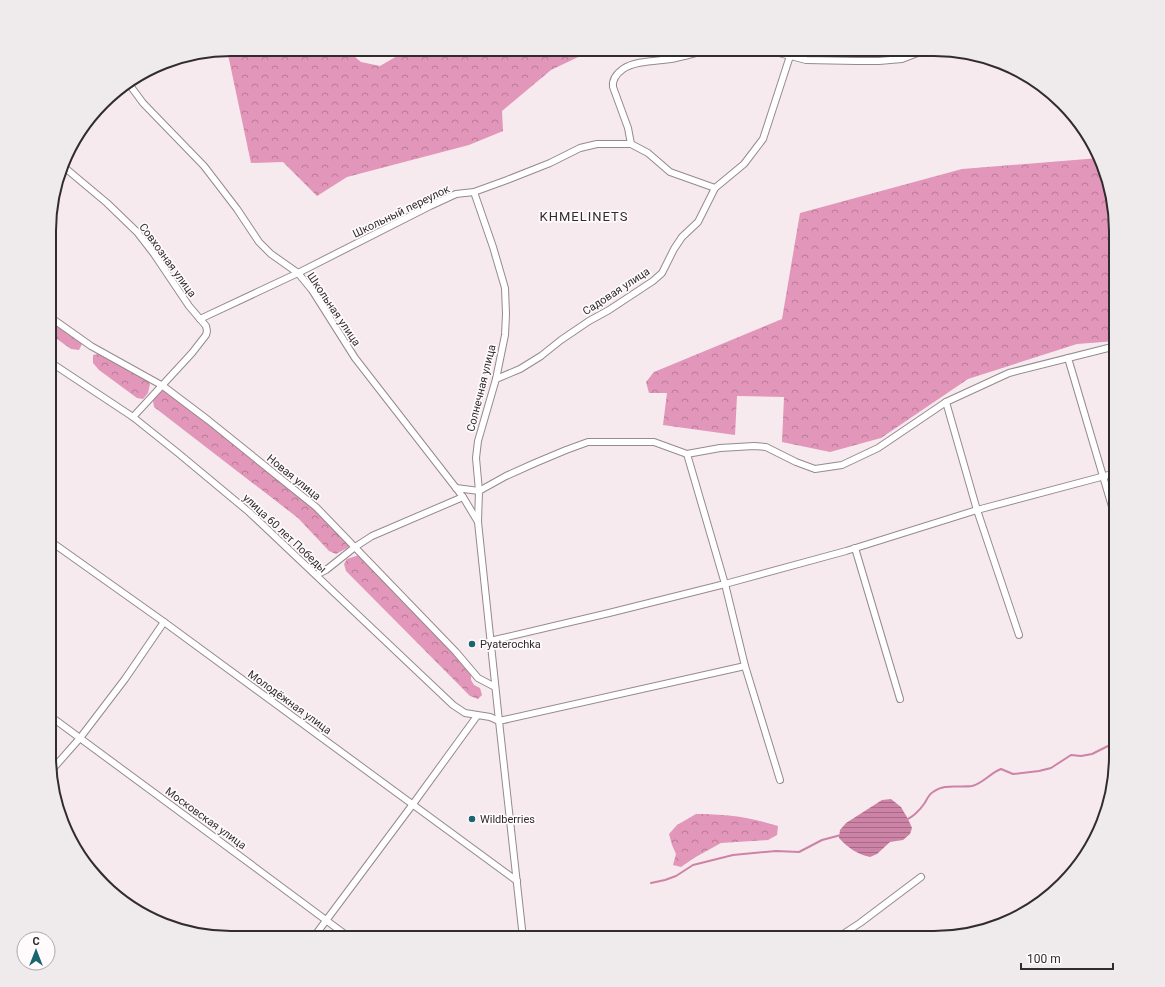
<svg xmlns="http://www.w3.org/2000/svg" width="1165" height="987" viewBox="0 0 1165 987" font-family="Roboto,sans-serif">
  <defs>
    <pattern id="forest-crowns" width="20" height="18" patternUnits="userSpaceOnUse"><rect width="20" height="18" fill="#e296b9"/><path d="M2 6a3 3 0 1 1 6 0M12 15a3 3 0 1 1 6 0" fill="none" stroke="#b87b97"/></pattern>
    <pattern id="water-rules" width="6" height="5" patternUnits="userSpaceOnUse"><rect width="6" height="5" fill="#cd83a5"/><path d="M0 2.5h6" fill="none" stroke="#a76b87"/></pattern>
  </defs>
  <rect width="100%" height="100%" fill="#f7eaef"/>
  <!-- forest -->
  <g fill="url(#forest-crowns)">
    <polygon points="231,49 347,49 347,50 361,62 380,66 397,56 400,49 595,49 551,70 502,111 503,131 469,145 347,177 317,196 283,162 251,163 227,50"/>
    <polygon points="1099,158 1116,219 1116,341 1077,344 968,379 881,438 830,452 782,442 784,397 737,396 735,435 663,425 667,393 649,393 646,382 654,372 782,319 800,213 962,169"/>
    <polygon points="50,320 83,342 79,350 71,349 50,334"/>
    <polygon points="99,354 146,379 150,384 148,393 143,399 137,398 99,370 93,363 93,355"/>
    <polygon points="165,390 205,419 313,507 350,545 347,548 336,554 329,551 298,518 154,407 153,401 160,392"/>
    <polygon points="359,555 471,671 471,680 474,685 480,688 482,695 478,699 470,696 346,571 344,564 347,559"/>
    <path d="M696,814c30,0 54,3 82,12l-1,9 -9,5 -47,3 -27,15 -13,9 -8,-2 3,-11 -4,-9 -3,-11 8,-9z"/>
  </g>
  <!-- water -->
  <path fill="url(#water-rules)" d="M891,799l10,8 7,12 4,9 -2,6 -7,6 -13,2 -13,12 -7,3c-13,-3 -22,-9 -31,-19l1,-8 6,-7 36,-23z"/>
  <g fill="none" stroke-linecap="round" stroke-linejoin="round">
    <!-- stream -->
    <g stroke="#cd83a5" stroke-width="2">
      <path d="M905,820c7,-2 15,-10 19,-16 3,-4 4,-9 9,-12 11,-9 26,-4 39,-6 12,-3 18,-13 29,-17l12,5 26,-3 12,-3 20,-13 10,1 11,-2 18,-9h6"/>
      <polyline points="651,883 665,880 676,876 693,865 733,855 776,851 799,852 822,840 841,835"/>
    </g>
    <defs>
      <g id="minor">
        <polyline points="744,49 775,52 806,60 856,61 879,61 902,59 928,49"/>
        <polyline points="129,84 143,103 204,166 237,209 259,242 271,254 298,273 312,290 355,358 463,497 478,522"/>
        <path d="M631,144l-3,-16 -15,-41c-1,-8 3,-13 10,-18 11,-8 34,-8 48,-10 14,-3 28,-7 42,-10"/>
        <polyline points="64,167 107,203 137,232 154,254 189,306 200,319"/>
        <polyline points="474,192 493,247 505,288 506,314 505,335 496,379 478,441 476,458 479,491 478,522 499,721"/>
        <polyline points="50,317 91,346 163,386 208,420 316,507 456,652 478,678 495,687"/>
        <polyline points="1068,358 1116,520"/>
        <polyline points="50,362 133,417 178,453 249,512 453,705 465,713 490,717 499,721"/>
        <polyline points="496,379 520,369 541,356 561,340 589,321 609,310 653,281 662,273 674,249 682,237 698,222 715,188 744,164 763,139 790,56"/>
        <polyline points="946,402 977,510 1019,635"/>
        <polyline points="133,417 192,353 206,335 207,331 206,326 200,319 298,273 430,206 456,194 474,192 507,180 550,163 580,148 597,144 631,144 648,153 670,172 715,188"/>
        <polyline points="687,454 720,448 754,446 766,447 796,462 815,469 842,465 878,448 946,402 1009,373 1116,346"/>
        <polyline points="456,488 479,491 506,476 535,463 566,450 588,442 654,442 687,454 725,584 609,613 490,641"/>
        <polyline points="50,541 164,622 517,881"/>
        <polyline points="855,548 900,699"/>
        <polyline points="316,575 326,570 355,547 372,536 463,497"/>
        <polyline points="745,666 780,780"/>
        <polyline points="50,716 233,851 350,938"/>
        <polyline points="50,772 80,738 125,679 164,622"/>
        <polyline points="84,858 114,892"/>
        <polyline points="313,938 413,804 477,716"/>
        <polyline points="523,938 499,721 745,666 725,584 846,551 977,510 1116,473"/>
        <polyline points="837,938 860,923 921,877"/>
      </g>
    </defs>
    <!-- minor casing -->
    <use href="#minor" stroke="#958a8e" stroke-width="8"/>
    <!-- minor -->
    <use href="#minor" stroke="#fff" stroke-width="6"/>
  </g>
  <!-- markers -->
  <g fill="#1b6571" stroke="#fffafc" stroke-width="1.5">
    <circle cx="472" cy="644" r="4"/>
    <circle cx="472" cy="819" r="4"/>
  </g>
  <g text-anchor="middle" stroke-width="3.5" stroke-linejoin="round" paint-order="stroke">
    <!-- street labels -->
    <g font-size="11" fill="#312c2e" stroke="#fffafc">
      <text transform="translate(401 211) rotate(-26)" y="4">Школьный переулок</text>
      <text transform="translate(168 260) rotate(54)" y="4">Совхозная улица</text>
      <text transform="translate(616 291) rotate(-33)" y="4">Садовая улица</text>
      <text transform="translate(334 309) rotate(56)" y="4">Школьная улица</text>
      <text transform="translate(481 388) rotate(-76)" y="4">Солнечная улица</text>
      <text transform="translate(294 477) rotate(39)" y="4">Новая улица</text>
      <text transform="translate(285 533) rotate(43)" y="4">улица 60 лет Победы</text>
      <text transform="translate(290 702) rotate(36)" y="4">Молодёжная улица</text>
      <text transform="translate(206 818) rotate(36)" y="4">Московская улица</text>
    </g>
    <!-- poi labels -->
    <g font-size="11" fill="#312c2e" stroke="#fffafc" text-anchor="start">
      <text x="480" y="648">Pyaterochka</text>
      <text x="480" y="823">Wildberries</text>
    </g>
    <!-- quarter labels -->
    <g font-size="13" letter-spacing="1" fill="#312c2e" stroke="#fffafc">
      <text x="584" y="221">KHMELINETS</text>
    </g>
  </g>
  <!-- crop -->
  <path d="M0 0H1165V987H0ZM231 56H934A175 175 0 0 1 1109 231V756A175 175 0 0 1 934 931H231A175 175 0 0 1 56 756V231A175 175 0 0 1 231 56Z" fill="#efeaec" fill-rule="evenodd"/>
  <path fill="none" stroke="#312c2e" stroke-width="2" d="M231 56H934A175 175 0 0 1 1109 231V756A175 175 0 0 1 934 931H231A175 175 0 0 1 56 756V231A175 175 0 0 1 231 56Z"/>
  <!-- north arrow -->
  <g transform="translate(36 951)"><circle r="19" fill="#fffafc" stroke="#ada8aa"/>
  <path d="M0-3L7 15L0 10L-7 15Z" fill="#1b6571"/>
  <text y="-6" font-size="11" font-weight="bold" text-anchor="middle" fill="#312c2e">С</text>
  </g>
  <!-- scale -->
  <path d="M1021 963v6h92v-6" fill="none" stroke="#312c2e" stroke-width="2"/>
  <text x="1027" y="963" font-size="12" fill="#312c2e" stroke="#fffafc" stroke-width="3" paint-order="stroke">100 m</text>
</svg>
